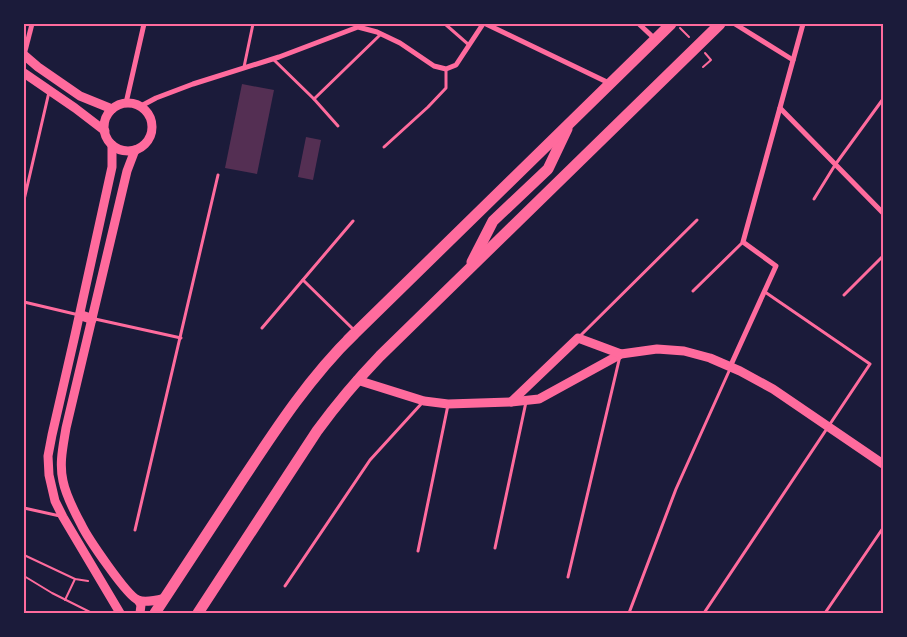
<svg xmlns="http://www.w3.org/2000/svg" width="907" height="637" viewBox="0 0 907 637" font-family="'Fira Sans Condensed',sans-serif">
  <rect width="100%" height="100%" fill="#1b1b3a"/>
  <!-- building -->
  <g fill="#542f53">
    <polygon points="242,84 274,90 257,174 225,168"/>
    <polygon points="306,137 321,140 313,180 298,177"/>
  </g>
  <g fill="none" stroke-linecap="round" stroke-linejoin="round">
    <!-- path -->
    <g stroke="#ff6b9d" stroke-width="2">
      <polyline points="680,28 689,37"/>
      <polyline points="703,67 711,60 705,53"/>
      <polyline points="24,555 75,579 88,581"/>
      <polyline points="24,576 52,593 92,613"/>
      <polyline points="65,600 75,579"/>
    </g>
    <!-- service -->
    <g stroke="#ff6b9d" stroke-width="3">
      <polyline points="445,24 469,45"/>
      <polyline points="273,59 314,99 338,126"/>
      <polyline points="244,67 253,24"/>
      <polyline points="314,99 381,34"/>
      <polyline points="384,147 428,107 446,88 446,69"/>
      <polyline points="814,199 835,165 883,99"/>
      <polyline points="24,200 49,92"/>
      <polyline points="303,280 354,330"/>
      <polyline points="693,291 743,242"/>
      <polyline points="844,295 883,256"/>
      <polyline points="24,302 79,315"/>
      <polyline points="95,319 181,338"/>
      <polyline points="262,328 353,221"/>
      <polyline points="578,338 697,220"/>
      <polyline points="24,508 60,516"/>
      <polyline points="135,530 218,175"/>
      <polyline points="495,548 526,402"/>
      <polyline points="418,551 448,405"/>
      <polyline points="568,577 620,356"/>
      <polyline points="285,586 370,460 422,403"/>
      <polyline points="629,613 676,489 730,369"/>
      <polyline points="704,613 870,364 765,292"/>
      <polyline points="825,613 883,528"/>
    </g>
    <!-- minor -->
    <g stroke="#ff6b9d" stroke-width="5">
      <polyline points="486,24 609,83"/>
      <polyline points="639,24 655,39"/>
      <polyline points="735,24 793,60"/>
      <polyline points="24,55 32,24"/>
      <polyline points="126,103 144,24"/>
      <polyline points="141,106 156,98 193,84 279,57 358,27 377,32 400,43 434,66 446,69 456,65 483,24"/>
      <polyline points="780,108 883,213"/>
      <polyline points="730,367 776,266 743,242 803,24"/>
    </g>
    <!-- tertiary -->
    <g stroke="#ff6b9d" stroke-width="9">
      <polyline points="24,55 38,67 80,96 112,109"/>
      <polyline points="24,73 75,108 105,131"/>
      <circle cx="128" cy="127" r="24"/>
      <polyline points="112,145 112,167 75,335 52,435 48,456 49,475 55,501 63,517 120,613"/>
      <path d="M135,150l-8,21 -61,257c-3,19 -7,35 -3,53 3,15 11,30 18,43 6,13 46,72 57,76 8,3 19,0 27,-2"/>
      <polyline points="357,380 424,401 448,404 511,402 539,399 621,354 657,349 684,351 710,358 740,371 773,389 883,464"/>
      <polyline points="511,402 578,338 621,354"/>
      <polyline points="138,600 141,605 140,613"/>
    </g>
    <!-- secondary -->
    <polyline stroke="#ff6b9d" stroke-width="10" points="80,315 92,319"/>
    <!-- trunk -->
    <g stroke="#ff6b9d" stroke-width="11">
      <polyline points="472,262 493,221 548,169 567,129"/>
      <polyline points="348,340 671,24"/>
      <path d="M155,613c28,-42 56,-85 84,-128 35,-53 69,-106 115,-151"/>
      <path d="M198,613l119,-182c19,-26 40,-51 63,-75l340,-332"/>
    </g>
  </g>
  <!-- border -->
  <rect width="907" height="637" fill="none" stroke="#1b1b3a" stroke-width="50"/>
  <rect x="25" y="25" width="857" height="587" fill="none" stroke="#ff6b9d" stroke-width="2"/>
</svg>
